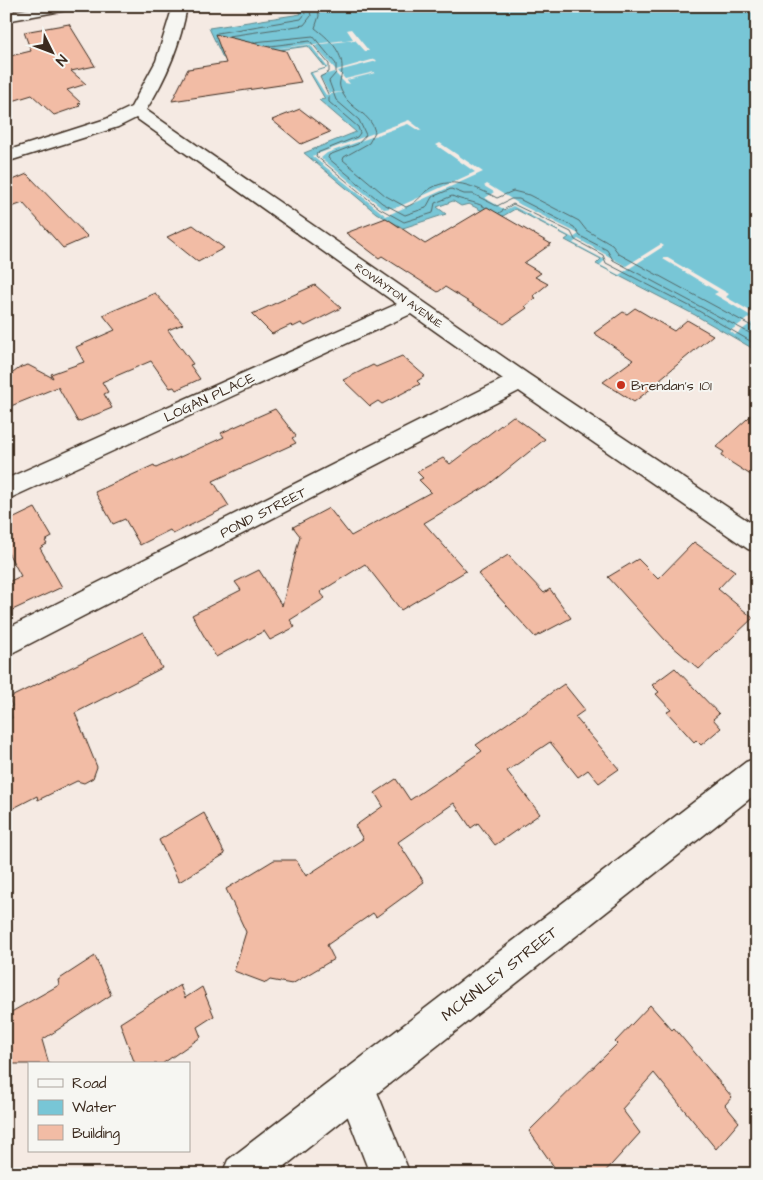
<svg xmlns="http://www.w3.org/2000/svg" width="763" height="1180" viewBox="0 0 763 1180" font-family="'Architects Daughter',sans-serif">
  <rect width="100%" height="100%" fill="#f5eae3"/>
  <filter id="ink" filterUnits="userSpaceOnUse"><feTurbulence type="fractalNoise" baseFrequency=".02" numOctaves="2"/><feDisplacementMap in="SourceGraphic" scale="10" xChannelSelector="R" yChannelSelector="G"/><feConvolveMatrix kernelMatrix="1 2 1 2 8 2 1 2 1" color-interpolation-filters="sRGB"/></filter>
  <g filter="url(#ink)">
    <!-- water -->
    <polygon fill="#78c6d6" stroke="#60888c" points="296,6 757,6 757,351 695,315 596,264 601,259 565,240 569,237 515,209 498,219 469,204 461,206 453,201 437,207 446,214 403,228 376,213 304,153 356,132 319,100 325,99 310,73 326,68 308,46 223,58 209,28 301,14"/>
    <!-- pier -->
    <g fill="#f5eae3">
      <polygon points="351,29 369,51 365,51 355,40 314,45 336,70 375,59 377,61 338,71 345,79 374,72 375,73 347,80 350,84 345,83 334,72 320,76 329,93 344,92 326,95 312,73 328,68 310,44 223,56 353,39 347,30"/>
      <polygon points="409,120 422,130 419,131 408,124 327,153 321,158 384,209 398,207 475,172 436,145 440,143 483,172 386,216 312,156"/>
      <polygon points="487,184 521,205 579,234 573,238 513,206 505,210 485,198 494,192 484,186"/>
      <polygon points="578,239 626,266 661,244 664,246 619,275 600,265 605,260 573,243"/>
      <polygon points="666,257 729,294 726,297 757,315 757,319 735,335 730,331 751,316 714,294 718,292 663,259"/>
    </g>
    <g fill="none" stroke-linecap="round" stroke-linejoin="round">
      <!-- shore -->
      <g stroke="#536868" stroke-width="1">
        <path d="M318,6l1,10 -4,12c13,10 28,23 27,41 0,12 -6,13 1,25 8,16 28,19 32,38l-6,11 -25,14 -1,3 43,36 20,11c11,-4 13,-10 21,-16 22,-17 49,-4 70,7l16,-7 16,4 50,26 7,9 26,15 7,9 138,75"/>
        <polyline points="217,33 301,19 305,14 302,6"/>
        <polyline points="229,36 304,25 311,16 309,6"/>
        <polyline points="254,42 313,36 336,64 336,73 329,81 336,100 359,120 366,135 358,144 329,155 328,158 382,203 405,215 426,208 432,197 451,189 464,194 473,194 497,206 511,199 519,199 574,227 580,236 607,250 613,260 757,337"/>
        <path d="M270,46l40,-5 19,23v8l-9,5 9,19v6l29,25 2,6 -3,4 -40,16 -1,3 63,52 25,14 29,-9 2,-10 17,-7c11,5 21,5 33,11"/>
        <polyline points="499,213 513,204 571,232 575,240 603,255 606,263 697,310 757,345"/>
      </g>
    </g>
    <!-- building -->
    <g fill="#f2bca5" stroke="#3b2a1e">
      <polygon points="69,24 95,66 71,71 86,84 67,90 81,103 78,104 80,106 54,115 32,95 6,103 6,57 31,51 24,32"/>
      <polygon points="215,34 286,51 301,82 172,101 188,69 226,63"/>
      <polygon points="300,109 330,132 301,144 272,120"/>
      <polygon points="27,174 28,175 88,237 63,248 23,203 6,209 6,183"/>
      <polygon points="487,207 551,244 524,263 541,273 535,277 548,284 533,296 536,298 525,306 527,308 504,324 445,287 438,292 382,256 379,258 346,233 386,218 425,244"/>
      <polygon points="193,225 224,248 198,262 167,237"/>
      <polygon points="315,285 341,308 305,326 301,323 293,327 291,325 272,334 252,314"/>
      <polygon points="155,293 183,324 168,330 193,364 190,365 200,379 176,390 174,387 170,388 151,361 102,382 108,392 104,394 112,408 78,422 58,387 6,408 6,378 21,367 28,365 53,378 51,374 84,362 76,347 115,330 103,315"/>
      <polygon points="635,308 674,331 687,320 713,335 660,379 662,380 634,402 603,382 633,360 594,333 623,312 627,314"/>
      <polygon points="402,356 425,376 417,381 420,384 382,404 378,401 370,406 343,380 373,365 376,367"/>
      <polygon points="275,409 296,436 292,438 296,443 213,481 229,506 173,534 170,530 140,545 125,519 113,524 95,492 154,465 156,468 224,437 221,433"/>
      <polygon points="757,410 757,479 721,456 724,452 716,447"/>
      <polygon points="513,416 545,439 487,486 424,523 466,571 401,610 365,564 320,592 325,598 290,620 295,627 270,640 264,631 216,657 192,615 241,590 235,582 259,570 282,606 300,536 293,527 329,508 351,536 431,492 419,480 423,478 417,472 443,458 450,464"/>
      <polygon points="35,508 52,537 45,541 47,544 40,548 62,587 6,613 6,583 21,576 6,549 6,522"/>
      <polygon points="694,542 735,571 718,589 753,618 699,669 665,640 608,577 638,559 658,579"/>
      <polygon points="508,555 544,593 550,589 571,618 535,637 478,574"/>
      <polygon points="143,632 162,668 75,713 97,767 93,778 84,783 77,781 38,800 37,796 6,812 6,721 12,718 9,708 12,706 9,698"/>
      <polygon points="675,668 719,714 713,719 721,728 701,745 696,740 694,742 667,712 671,710 656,694 659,692 652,685"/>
      <polygon points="564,684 585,710 575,717 619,769 599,783 588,770 578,777 550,742 507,771 540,814 495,845 478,823 471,828 454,803 398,842 424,882 376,917 373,913 327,945 334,959 292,984 270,980 266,983 234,971 246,932 226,889 274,860 296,860 306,876 363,839 355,826 383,806 375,793 396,779 410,800 482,751 476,745"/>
      <polygon points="204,813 225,854 179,882 159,840"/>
      <polygon points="95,956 111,995 42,1040 49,1064 6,1064 6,1015 59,985 58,980"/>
      <polygon points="180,985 185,998 202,987 214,1016 197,1027 201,1037 162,1064 135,1064 120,1023"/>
      <polygon points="650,1005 672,1030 674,1028 732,1097 725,1105 739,1122 716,1149 654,1073 622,1109 640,1133 603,1174 559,1174 529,1131 617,1044 615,1042"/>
    </g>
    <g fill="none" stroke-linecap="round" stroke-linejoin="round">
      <defs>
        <g id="minor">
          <polygon points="41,6 74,6 67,10 6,21 6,13"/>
          <path d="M173,6h14c-6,37 -21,73 -41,104l382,264 229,153v25l-9,-3 -229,-158 -513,265v-27l497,-250 -92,-65 -405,186v-21l391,-175 -261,-186 -18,9 -112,35v-11l100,-32 25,-12 25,-46z"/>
          <polygon points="355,1067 369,1072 410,1174 370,1174 336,1086 341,1072"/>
        </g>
        <polygon id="secondary" points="757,758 757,793 275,1174 222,1174 228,1160 746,762"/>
      </defs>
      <!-- minor casing -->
      <use href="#minor" stroke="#3b2a1e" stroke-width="3"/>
      <!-- secondary casing -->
      <use href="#secondary" stroke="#3b2a1e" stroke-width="3"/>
      <!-- minor -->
      <use href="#minor" fill="#f6f6f2" fill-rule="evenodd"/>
      <!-- secondary -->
      <use href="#secondary" fill="#f6f6f2" fill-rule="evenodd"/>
    </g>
  </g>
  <!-- markers -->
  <circle fill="#c8321e" stroke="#f6f6f2" stroke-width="2" cx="621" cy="385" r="5"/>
  <g text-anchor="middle" stroke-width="4" stroke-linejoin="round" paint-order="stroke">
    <!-- far-street labels -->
    <g font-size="11" fill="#3b2a1e" stroke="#f6f6f2">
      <text transform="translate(399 295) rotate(35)" y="4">ROWAYTON AVENUE</text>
    </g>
    <!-- poi labels -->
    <g font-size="14" fill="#3b2a1e" stroke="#f6f6f2" text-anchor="start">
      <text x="631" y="390">Brendan's 101</text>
    </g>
    <!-- street labels -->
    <g font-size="14" fill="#3b2a1e" stroke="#f6f6f2">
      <text transform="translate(209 397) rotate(-25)" y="5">LOGAN PLACE</text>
      <text transform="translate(263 512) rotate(-27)" y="5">POND STREET</text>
    </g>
    <!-- near-street labels -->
    <g font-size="16" fill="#3b2a1e" stroke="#f6f6f2">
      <text transform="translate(499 973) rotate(-38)" y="6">MCKINLEY STREET</text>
    </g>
  </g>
  <!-- margin -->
  <rect width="763" height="1180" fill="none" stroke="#f6f6f2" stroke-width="25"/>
  <rect x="12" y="12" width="738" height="1155" fill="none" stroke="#3b2a1e" stroke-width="2" filter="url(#ink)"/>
  <!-- legend -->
  <rect x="28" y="1062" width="162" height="90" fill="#f6f6f2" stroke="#aba49d"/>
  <rect x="38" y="1079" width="25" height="8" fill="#f6f6f2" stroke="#aba49d"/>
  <text x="72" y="1088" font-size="15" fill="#3b2a1e">Road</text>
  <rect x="38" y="1100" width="25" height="15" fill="#78c6d6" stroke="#aba49d"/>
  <text x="72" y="1112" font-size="15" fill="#3b2a1e">Water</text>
  <rect x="38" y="1125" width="25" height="15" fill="#f2bca5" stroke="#aba49d"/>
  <text x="72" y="1138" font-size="15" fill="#3b2a1e">Building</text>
  <!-- north arrow -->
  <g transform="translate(52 52) rotate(132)" stroke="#f6f6f2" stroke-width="4" paint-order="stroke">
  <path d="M0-4L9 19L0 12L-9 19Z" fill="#3b2a1e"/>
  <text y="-8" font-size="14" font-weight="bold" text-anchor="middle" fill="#3b2a1e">N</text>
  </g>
</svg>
